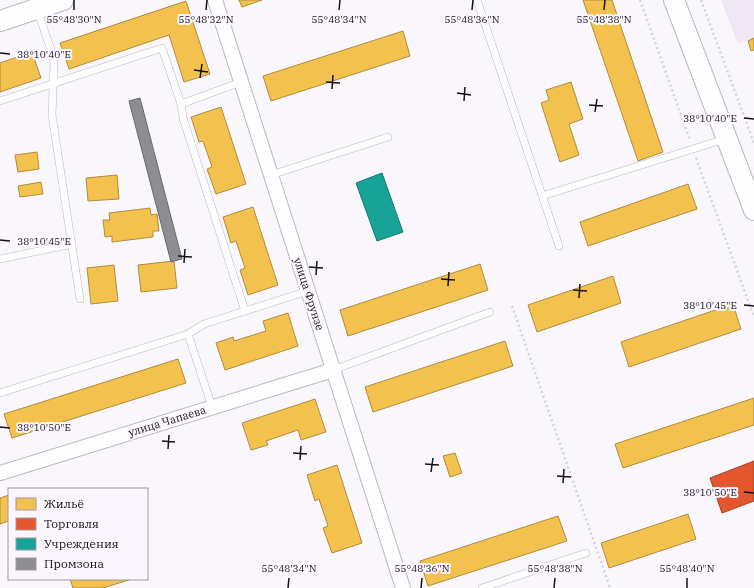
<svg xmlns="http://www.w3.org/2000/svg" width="754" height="588" viewBox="0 0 754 588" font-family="'IBM Plex Serif',serif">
  <rect width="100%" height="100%" fill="#faf7fc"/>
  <!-- built -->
  <polygon fill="#efe7f3" points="721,0 754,0 754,38 738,44"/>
  <!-- homes -->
  <g fill="#f2c14e" stroke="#b08c3e">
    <polygon points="239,0 262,0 242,7"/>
    <polygon points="583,0 612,0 663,152 638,161"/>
    <polygon points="186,1 210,74 184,82 169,35 69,69 60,43"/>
    <polygon points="403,31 410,56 271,101 263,76"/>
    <polygon points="754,38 754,50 751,51 748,41"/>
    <polygon points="32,52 41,78 0,92 0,63"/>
    <polygon points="571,82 583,119 569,124 579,155 560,162 541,103 549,100 546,90"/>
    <polygon points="221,107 246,184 216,194 207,169 212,167 203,141 199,142 191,117"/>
    <polygon points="37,152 39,169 18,172 15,155"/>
    <polygon points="117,175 119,199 88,201 86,178"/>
    <polygon points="41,182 43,194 20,197 18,186"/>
    <polygon points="688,184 697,209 588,246 580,222"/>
    <polygon points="253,207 278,285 248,295 240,270 245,268 236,241 231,243 223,217"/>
    <polygon points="150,208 151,215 157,214 159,231 153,231 153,237 112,242 112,236 105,237 103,220 110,220 109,213"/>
    <polygon points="174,261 177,288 141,292 138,265"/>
    <polygon points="480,264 488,290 348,336 340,310"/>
    <polygon points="114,265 118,301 91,304 87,268"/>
    <polygon points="613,276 621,303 537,332 528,305"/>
    <polygon points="733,304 741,329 629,367 621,342"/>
    <polygon points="288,313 298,346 225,370 216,343 233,337 234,341 266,331 263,321"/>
    <polygon points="505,341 513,366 373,412 365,387"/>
    <polygon points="178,359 186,383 12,438 4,414"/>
    <polygon points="754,398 754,425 623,468 615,444"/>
    <polygon points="315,399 326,432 301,440 298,430 266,441 268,445 251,450 242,423"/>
    <polygon points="455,453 462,473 450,477 443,456"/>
    <polygon points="337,465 362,543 332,553 323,528 328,526 319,499 315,501 307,475"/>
    <polygon points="9,495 9,521 0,524 0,498"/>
    <polygon points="688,514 696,539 609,568 601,543"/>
    <polygon points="558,516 567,541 428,586 420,561"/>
    <polygon points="70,579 132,579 103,588 73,588"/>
  </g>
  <!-- shops -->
  <polygon fill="#e4572e" stroke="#a64227" points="754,461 754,501 722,513 710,478"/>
  <!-- public -->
  <polygon fill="#17a398" stroke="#167871" points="382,173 403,232 377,241 356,183"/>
  <!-- industry -->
  <polygon fill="#8d8d92" stroke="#69686d" points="140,98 182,259 174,261 171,262 129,101"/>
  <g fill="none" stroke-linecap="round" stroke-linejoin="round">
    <defs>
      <g id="lane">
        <polyline points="477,0 559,246"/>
        <polyline points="37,9 52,53 54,63 52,115 80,299"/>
        <polyline points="0,101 162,48 181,104 183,118 245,311"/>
        <polyline points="181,104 241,82"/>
        <polyline points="271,175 388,137"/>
        <polyline points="542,196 725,139"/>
        <polyline points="0,259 72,244"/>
        <polyline points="188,334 212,407"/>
        <polyline points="333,370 490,312"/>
        <polyline points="0,393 188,334 204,324 308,291"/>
        <polyline points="482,588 586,553"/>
      </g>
      <g id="street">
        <polyline points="215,0 403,588"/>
        <polyline points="0,473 333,370"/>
      </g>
      <g id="secondary">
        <polyline points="674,0 754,210"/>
        <polyline points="0,21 63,0"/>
      </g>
    </defs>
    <!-- lane casing -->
    <use href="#lane" stroke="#bbb8bd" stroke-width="8"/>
    <!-- street casing -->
    <use href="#street" stroke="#bbb8bd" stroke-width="16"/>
    <!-- secondary casing -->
    <use href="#secondary" stroke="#bbb8bd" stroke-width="22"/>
    <!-- path -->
    <g stroke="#d6d5d7" stroke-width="2.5" stroke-dasharray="2 3" stroke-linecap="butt">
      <polyline points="640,0 690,140"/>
      <polyline points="701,0 754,143"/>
      <polyline points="696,158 754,317"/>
      <polyline points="512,306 610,588"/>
    </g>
    <!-- lane -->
    <use href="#lane" stroke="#fefeff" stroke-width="7"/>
    <!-- street -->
    <use href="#street" stroke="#fefeff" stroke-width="14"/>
    <!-- secondary -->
    <use href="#secondary" stroke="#fefeff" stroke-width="20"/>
  </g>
  <!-- ticks -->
  <path fill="none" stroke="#151217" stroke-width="1.5" d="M74,10v-10M206,10l1,-10M339,10l1,-10M472,10l1,-10M604,10l1,-10M0,53l10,1M194,70l14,2M200,78l2,-14M326,82l14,1M332,89l1,-14M457,93l14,2M464,101l1,-14M589,105l14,1M595,112l2,-13M744,118l10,1M0,240l10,1M178,256l14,1M184,263l1,-14M309,267l14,1M316,275l1,-14M441,279l14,1M448,286l1,-14M573,290l14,1M579,298l1,-14M744,305l10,1M0,427l10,1M162,441l13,1M168,449l1,-14M293,453l14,1M300,460l1,-14M425,464l14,1M431,472l2,-14M557,476l14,1M563,483l1,-14M744,492l10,1M288,588l1,-10M421,588l1,-10M554,588l1,-10M687,588v-10"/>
  <g text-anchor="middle" stroke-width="4" stroke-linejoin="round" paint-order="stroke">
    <!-- street labels -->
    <g font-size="11" fill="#151217" stroke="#fbf5fe">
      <text transform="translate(309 294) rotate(72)" y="4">улица Фрунзе</text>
      <text transform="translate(167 421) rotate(-17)" y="4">улица Чапаева</text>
    </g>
  </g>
  <g font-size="10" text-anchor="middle" fill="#151217" stroke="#fbf5fe" stroke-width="4" stroke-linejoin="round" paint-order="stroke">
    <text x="74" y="23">55°48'30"N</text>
    <text x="206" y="23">55°48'32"N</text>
    <text x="339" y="23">55°48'34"N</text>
    <text x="472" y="23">55°48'36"N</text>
    <text x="604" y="23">55°48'38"N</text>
    <text x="44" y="58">38°10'40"E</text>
    <text x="710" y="122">38°10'40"E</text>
    <text x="44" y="245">38°10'45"E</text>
    <text x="710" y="309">38°10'45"E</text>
    <text x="44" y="431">38°10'50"E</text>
    <text x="710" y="496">38°10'50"E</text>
    <text x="289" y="572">55°48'34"N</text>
    <text x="422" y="572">55°48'36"N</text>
    <text x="555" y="572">55°48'38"N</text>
    <text x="687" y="572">55°48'40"N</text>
  </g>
  <!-- legend -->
  <rect x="8" y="488" width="140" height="92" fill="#fbf5fe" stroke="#9f9aa2"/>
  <rect x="16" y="498" width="20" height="12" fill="#f2c14e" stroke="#9f9aa2"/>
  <text x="44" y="508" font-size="12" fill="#151217">Жильё</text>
  <rect x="16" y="518" width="20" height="12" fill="#e4572e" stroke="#9f9aa2"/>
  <text x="44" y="528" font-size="12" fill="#151217">Торговля</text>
  <rect x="16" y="538" width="20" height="12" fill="#17a398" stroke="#9f9aa2"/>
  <text x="44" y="548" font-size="12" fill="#151217">Учреждения</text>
  <rect x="16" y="558" width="20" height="12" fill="#8d8d92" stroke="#9f9aa2"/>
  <text x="44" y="568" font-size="12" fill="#151217">Промзона</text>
</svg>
